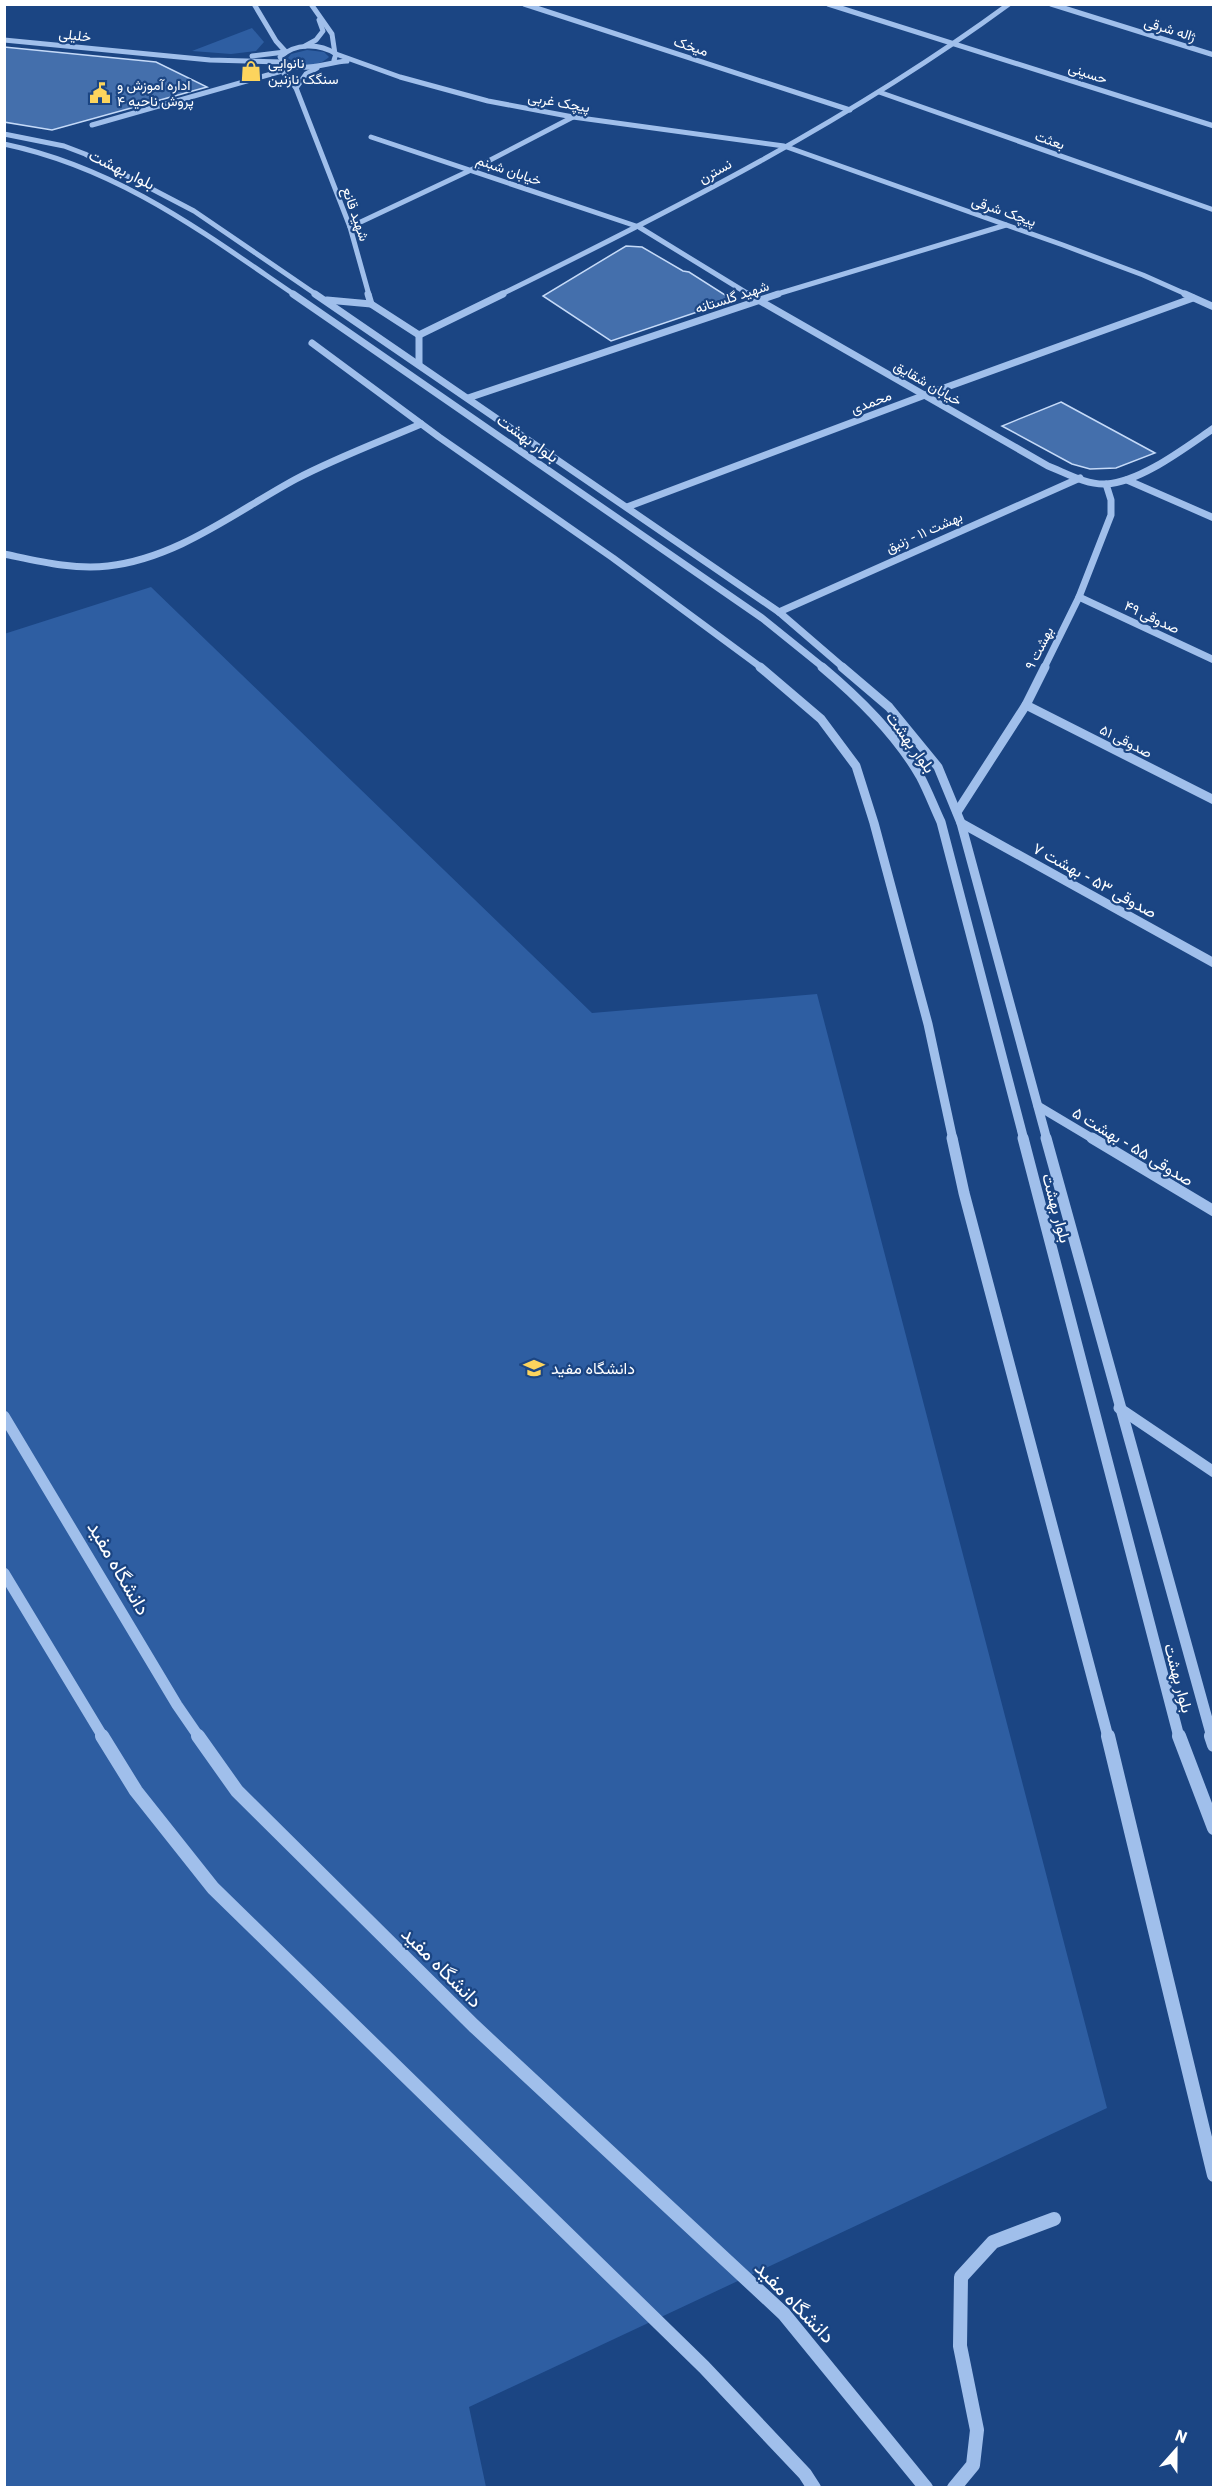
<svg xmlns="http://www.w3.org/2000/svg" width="1218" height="2492" viewBox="0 0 1218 2492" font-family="'IBM Plex Sans',Vazirmatn,sans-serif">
  <rect width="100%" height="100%" fill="#1b4583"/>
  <!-- green -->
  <g fill="#2e5ea2">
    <polygon points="252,28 264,42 256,51 231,54 192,51"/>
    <path d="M307,50l17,2 5,5c-10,10 -30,10 -41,1l3,-4z"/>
    <polygon points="151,587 592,1013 817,994 1107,2108 469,2407 486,2487 5,2487 4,634"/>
  </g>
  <!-- building -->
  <g fill="#446fac" stroke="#c5daf8" stroke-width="1.5">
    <polygon points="4,47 156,62 207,87 52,130 4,122"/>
    <polygon points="626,246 642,247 683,271 689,272 733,300 611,341 543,296"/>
    <polygon points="1061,402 1155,453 1116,468 1090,469 1072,464 1002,426"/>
  </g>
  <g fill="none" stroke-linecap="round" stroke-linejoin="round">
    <!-- minor-far4 -->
    <g stroke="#a0bfeb" stroke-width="5">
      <polyline points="254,4 276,41 286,52"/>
      <polyline points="311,4 332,34 335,54"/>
      <polyline points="524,4 850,110"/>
      <polyline points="828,4 1214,126"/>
      <polyline points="1051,4 1214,55"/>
      <polyline points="4,40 210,60 282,62"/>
      <polyline points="305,46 316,40 323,31 319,20"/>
      <polyline points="336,54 400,77 488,101 573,117 784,146 1063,245 1143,275 1188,295"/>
      <polyline points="252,56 285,52"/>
      <path d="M334,60l2,-6c-17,-11 -41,-11 -56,3 15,20 46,5 67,4"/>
      <polyline points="283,63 282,71 296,88 350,227 369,295"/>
      <polyline points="296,88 306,74 317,68"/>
      <polyline points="879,92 1214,210"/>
      <polyline points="92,125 282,71"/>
      <polyline points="4,134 64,146 85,154 194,211 317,295"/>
      <polyline points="371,137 639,227 750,295"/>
      <path d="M4,144c114,24 197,87 291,151"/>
      <polyline points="350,227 471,170 573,117"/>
      <path d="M500,295c175,-86 351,-175 509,-291"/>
      <polyline points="774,295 1006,225"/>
    </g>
    <!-- minor-far3 -->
    <g stroke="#a0bfeb" stroke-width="7">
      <polyline points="293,294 762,618 824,668"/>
      <polyline points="315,294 779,612 844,668"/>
      <polyline points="368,294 371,304"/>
      <path d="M748,294l300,172c18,7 38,19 58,18 35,-2 80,-37 108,-56"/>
      <polyline points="1185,294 1214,307"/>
      <polyline points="327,300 371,304 419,335"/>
      <polyline points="419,335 503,294"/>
      <polyline points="419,335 419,363"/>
      <polyline points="312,343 439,437 613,558 762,668"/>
      <polyline points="468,398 778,294"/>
      <polyline points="1127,480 1214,518"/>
      <polyline points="627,507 925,395 1193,298"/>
      <path d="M4,554c34,7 69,16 104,12 70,-8 127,-54 188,-87 40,-21 83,-37 125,-55"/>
      <polyline points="1079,597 1214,660"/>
      <polyline points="779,612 1080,478"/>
      <polyline points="1044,668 1079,597 1111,515 1111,500 1106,484"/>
    </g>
    <!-- minor-far2 -->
    <g stroke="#a0bfeb" stroke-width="9">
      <polyline points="760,667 821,719 856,766 874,823 928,1024 953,1140"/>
      <path d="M822,667c37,31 74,67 98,109 8,15 14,31 21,46l83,318"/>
      <polyline points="842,667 889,707 938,767 961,823 1047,1140"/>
      <polyline points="1026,705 1214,800"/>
      <polyline points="957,812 1026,705 1045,667"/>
      <polyline points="961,823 1214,963"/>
      <polyline points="1038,1106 1095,1140"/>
    </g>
    <!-- minor-far1 -->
    <g stroke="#a0bfeb" stroke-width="11">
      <polyline points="952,1138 964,1193 1108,1737"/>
      <polyline points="1023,1138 1179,1737"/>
      <polyline points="1046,1138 1212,1737"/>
      <polyline points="1092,1138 1214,1211"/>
      <polyline points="1119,1408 1214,1472"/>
      <polyline points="4,1416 177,1705 199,1737"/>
      <polyline points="4,1573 103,1737"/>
    </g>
    <!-- minor -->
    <g stroke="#a0bfeb" stroke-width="14">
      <polyline points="102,1736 136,1791 213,1888 704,2367 805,2474 814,2488"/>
      <polyline points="198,1736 237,1791 474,2026 784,2314 926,2488"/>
      <polyline points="1108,1736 1214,2175"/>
      <polyline points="1179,1736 1214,1828"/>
      <polyline points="1211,1736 1214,1745"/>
      <polyline points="954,2488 973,2465 977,2430 960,2346 961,2277 993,2242 1054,2219"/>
    </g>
  </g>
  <!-- icons -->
  <defs>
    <symbol id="shop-bare" viewBox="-9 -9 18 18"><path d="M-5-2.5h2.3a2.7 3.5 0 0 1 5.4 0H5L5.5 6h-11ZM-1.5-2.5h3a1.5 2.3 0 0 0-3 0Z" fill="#fcd45d" stroke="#1b4583" stroke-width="2.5" paint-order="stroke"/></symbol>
    <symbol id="civic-bare" viewBox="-9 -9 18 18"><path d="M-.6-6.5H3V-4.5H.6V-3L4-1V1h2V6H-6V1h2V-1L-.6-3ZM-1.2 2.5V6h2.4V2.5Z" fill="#fcd45d" stroke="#1b4583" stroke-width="2.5" paint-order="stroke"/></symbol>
    <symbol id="university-bare" viewBox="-9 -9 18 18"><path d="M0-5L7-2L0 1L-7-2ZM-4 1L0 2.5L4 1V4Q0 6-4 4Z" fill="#fcd45d" stroke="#1b4583" stroke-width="2.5" paint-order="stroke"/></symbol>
  </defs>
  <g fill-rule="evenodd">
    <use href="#shop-bare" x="236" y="56" width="30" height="30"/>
    <use href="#civic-bare" x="85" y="78" width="30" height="30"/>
    <use href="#university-bare" x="519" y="1353" width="30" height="30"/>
  </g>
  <g text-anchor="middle" stroke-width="4.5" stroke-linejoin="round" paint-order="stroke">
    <!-- far-street labels -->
    <g font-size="14" fill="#fff" stroke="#1b4583">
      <text transform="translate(1170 29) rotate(17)" y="5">ژاله شرقی</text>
      <text transform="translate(75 35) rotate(6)" y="5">خلیلی</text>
      <text transform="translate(691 46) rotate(18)" y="5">میخک</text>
      <text transform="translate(1088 73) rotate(18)" y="5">حسینی</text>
      <text transform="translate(559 102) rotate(10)" y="5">پیچک غربی</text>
      <text transform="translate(1050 140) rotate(19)" y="5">بعثت</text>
      <text transform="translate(509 170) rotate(19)" y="5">خیابان شبنم</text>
      <text transform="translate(715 171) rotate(-29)" y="5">نسترن</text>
      <text transform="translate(1004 211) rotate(19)" y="5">پیچک شرقی</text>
      <text transform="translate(356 214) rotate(71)" y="5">شهید قانع</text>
      <text transform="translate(732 297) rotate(-18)" y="5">شهید گلستانه</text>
      <text transform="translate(928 383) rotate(30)" y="5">خیابان شقایق</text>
      <text transform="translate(871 402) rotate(-21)" y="5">محمدی</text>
      <text transform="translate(924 532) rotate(-24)" y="5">بهشت ۱۱ - زنبق</text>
      <text transform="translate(1152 617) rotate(25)" y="5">صدوقی ۴۹</text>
      <text transform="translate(1039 648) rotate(-63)" y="5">بهشت ۹</text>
      <text transform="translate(1126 741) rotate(27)" y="5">صدوقی ۵۱</text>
    </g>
    <!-- far-poi labels -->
    <g font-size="14" fill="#fff" stroke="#1b4583" text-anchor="start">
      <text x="268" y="68">نانوایی<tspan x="268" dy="16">سنگک نازنین</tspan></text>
      <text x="117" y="90">اداره آموزش و<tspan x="117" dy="16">پروش ناحیه ۴</tspan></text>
    </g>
    <!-- street labels -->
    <g font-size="16" fill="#fff" stroke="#1b4583">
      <text transform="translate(122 169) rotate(26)" y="6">بلوار بهشت</text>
      <text transform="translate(528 438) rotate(35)" y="6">بلوار بهشت</text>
      <text transform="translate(911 742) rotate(54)" y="6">بلوار بهشت</text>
      <text transform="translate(1095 880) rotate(29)" y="6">صدوقی ۵۳ - بهشت ۷</text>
      <text transform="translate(1133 1146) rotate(31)" y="6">صدوقی ۵۵ - بهشت ۵</text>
      <text transform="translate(1057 1208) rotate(75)" y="6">بلوار بهشت</text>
      <text transform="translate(1179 1678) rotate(75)" y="6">بلوار بهشت</text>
    </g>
    <!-- poi labels -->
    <g font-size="16" fill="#fff" stroke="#1b4583" text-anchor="start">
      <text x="551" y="1374">دانشگاه مفید</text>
    </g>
    <!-- near-street labels -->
    <g font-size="20" fill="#fff" stroke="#1b4583">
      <text transform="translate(119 1568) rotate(60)" y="7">دانشگاه مفید</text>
      <text transform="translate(442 1967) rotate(45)" y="7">دانشگاه مفید</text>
      <text transform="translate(795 2302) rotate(46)" y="7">دانشگاه مفید</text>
    </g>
  </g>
  <!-- border -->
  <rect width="1218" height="2492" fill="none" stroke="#ffffff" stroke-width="12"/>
  <!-- north arrow -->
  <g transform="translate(1176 2450) rotate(21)" stroke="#1b4583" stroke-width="4.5" paint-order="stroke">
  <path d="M0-4.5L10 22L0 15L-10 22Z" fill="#ffffff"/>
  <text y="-9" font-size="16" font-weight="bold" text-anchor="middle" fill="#ffffff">N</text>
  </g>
</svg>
